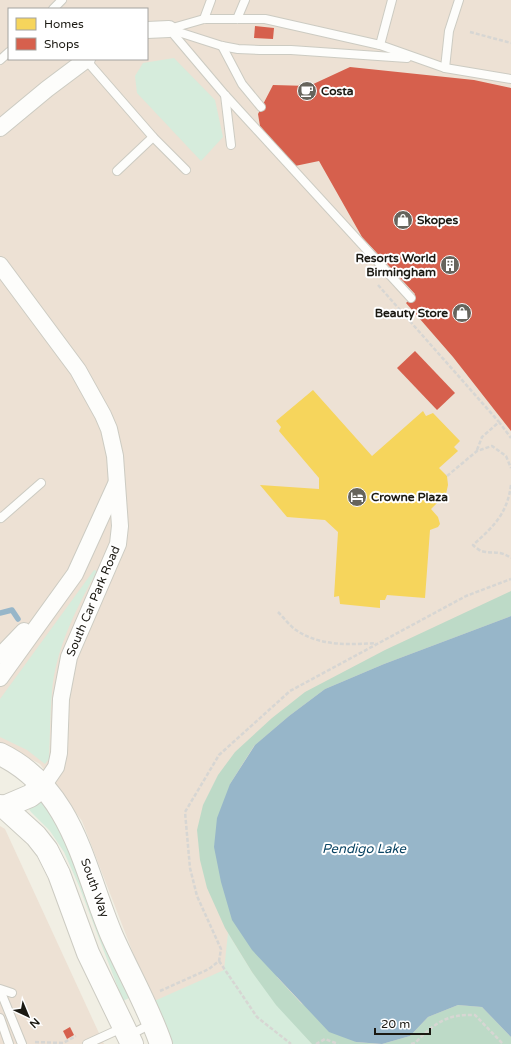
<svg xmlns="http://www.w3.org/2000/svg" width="511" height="1044" viewBox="0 0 511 1044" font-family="'Varela Round',sans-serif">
  <rect width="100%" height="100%" fill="#f1efe4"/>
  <!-- commercial -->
  <g fill="#ede1d4" fill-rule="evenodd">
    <path d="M0,0h511v1044h-339l-10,-16 -80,-207 -42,-57 -40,-21zM9,9h138v50h-138z"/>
    <polygon points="0,826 5,829 104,1044 0,1044"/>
  </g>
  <!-- green -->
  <g fill="#d6ecdc">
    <polygon points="174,58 215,100 223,137 201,161 137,93 135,76 143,63"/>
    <path d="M94,570l3,1c-21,38 -41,77 -45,120 -2,23 -2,46 -3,68l-4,5 -18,-14 -27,-13v-38z"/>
    <polygon points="45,800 54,813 131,997 123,1001 79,886 64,852 50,831 31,812 29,809"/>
    <polygon points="228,933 252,972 312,1044 172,1044 152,1002 224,970"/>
  </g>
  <!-- forest -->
  <g fill="#bddac7">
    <polygon points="511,591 511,616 384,664 325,689 289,716 254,746 230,784 277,977 301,1003 356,1042 379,1044 312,1044 276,1005 252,972 225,928 207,888 200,860 197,830 203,805 218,775 235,752 272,718 305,692 385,650"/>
    <polygon points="458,1005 482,1007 511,1037 511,1044 382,1044 410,1036 428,1017"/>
  </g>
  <!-- water -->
  <polygon fill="#97b6c9" points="511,616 511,1037 482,1007 458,1005 428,1017 410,1036 382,1044 356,1042 329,1032 252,950 232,920 221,882 214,847 217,818 230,784 255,745 289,716 325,689 384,664"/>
  <!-- homes -->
  <polygon fill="#f6d55c" points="313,390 372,456 423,411 426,416 433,413 460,441 454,447 458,451 439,468 447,476 448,485 446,494 431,509 438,517 440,524 438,527 430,530 425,598 387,595 385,600 380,600 380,608 340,604 339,596 334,597 338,532 325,520 287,517 260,485 319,489 319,478 279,431 281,427 276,421"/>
  <!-- shops -->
  <g fill="#d6604d">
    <polygon points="255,26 274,28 273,39 254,38"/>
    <polygon points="350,67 474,80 511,88 511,431 453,357 406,303 415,294 362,237 319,161 295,166 260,126 258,114 273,85 309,86"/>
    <polygon points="415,351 455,393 437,410 397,368"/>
    <polygon points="70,1027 74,1035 67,1039 63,1031"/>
  </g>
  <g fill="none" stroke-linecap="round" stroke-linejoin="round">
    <!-- stream -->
    <polyline stroke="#97b6c9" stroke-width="5.5" points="0,613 12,610 18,619"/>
    <defs>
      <g id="lane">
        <polyline points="53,9 62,0"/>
        <polyline points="204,19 211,0"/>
        <polyline points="237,19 245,0"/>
        <polyline points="169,29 204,19 265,19 380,45 445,68 511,79"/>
        <polyline points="169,29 222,46 238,49 260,50 291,50 407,58"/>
        <polyline points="170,30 225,95 231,145"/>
        <polyline points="380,45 392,0"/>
        <polyline points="222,46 242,84 261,107"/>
        <polyline points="0,60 9,52"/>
        <polyline points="86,60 153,137 186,170"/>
        <polyline points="445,68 449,31 459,0"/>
        <polyline points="225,95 411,298"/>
        <polyline points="117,171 153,137"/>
        <polyline points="0,517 1,518 41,483"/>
        <polyline points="0,989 12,993"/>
        <polyline points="0,990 22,1044"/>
        <polyline points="0,1018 9,1044"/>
        <polyline points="128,1036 151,1024"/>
        <polyline points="87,1044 122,1028"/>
      </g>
      <g id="street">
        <polyline points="147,30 169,29"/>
        <polyline points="0,128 47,89 87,59"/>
        <polyline points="0,265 78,370 103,415 109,429 115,456 120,526 118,544 69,657 61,699 59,753 56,767 43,786"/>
        <polyline points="0,656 24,631"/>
        <polyline points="0,678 75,574 116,484"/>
      </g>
      <g id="secondary">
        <path d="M0,754c74,36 83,114 112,182 16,36 36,70 49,108"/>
        <polyline points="0,806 4,807 36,836 47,850 59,874 88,953 132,1044"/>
        <polyline points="4,807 30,796 43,786"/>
      </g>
    </defs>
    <!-- lane casing -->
    <use href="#lane" stroke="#cccbc2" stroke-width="10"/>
    <!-- street casing -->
    <use href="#street" stroke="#cccbc2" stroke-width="18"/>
    <!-- secondary casing -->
    <use href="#secondary" stroke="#cccbc2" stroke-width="24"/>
    <!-- path -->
    <g stroke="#d7d6d3" stroke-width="2.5" stroke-dasharray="4 2" stroke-linecap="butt">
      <polyline points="470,32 511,43"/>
      <polyline points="378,285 499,422"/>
      <polyline points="477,450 482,437 499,422 511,438"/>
      <polyline points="447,476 477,451 492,446 506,456 511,468"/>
      <path d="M511,485c-4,29 -17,41 -38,60 2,2 6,5 8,6 12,3 19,-1 30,7"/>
      <path d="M278,612c6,6 12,14 18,18 23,16 53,15 80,13"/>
      <polyline points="219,961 257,1017 291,1044"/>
      <polyline points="160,991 209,969 219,961 221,949 197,896 190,868 185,812 219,755 290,691 466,596 511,579"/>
      <polyline points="35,1042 63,1043 76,1036"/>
      <polyline points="316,1044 325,1039 338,1044"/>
      <path d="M411,1044l4,-1c20,-20 31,-29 60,-28l28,29"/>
    </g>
    <!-- lane -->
    <use href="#lane" stroke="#fdfdfb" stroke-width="8"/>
    <!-- street -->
    <use href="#street" stroke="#fdfdfb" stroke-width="16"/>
    <!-- secondary -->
    <use href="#secondary" stroke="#fdfdfb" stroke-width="22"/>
  </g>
  <!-- icons -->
  <defs>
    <symbol id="cafe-disc" viewBox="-11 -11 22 22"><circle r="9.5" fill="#66645c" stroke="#fff"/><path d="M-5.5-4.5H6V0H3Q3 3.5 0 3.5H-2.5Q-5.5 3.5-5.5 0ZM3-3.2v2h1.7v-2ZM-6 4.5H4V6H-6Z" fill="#fff"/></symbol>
    <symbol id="shop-disc" viewBox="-11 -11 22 22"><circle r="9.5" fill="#66645c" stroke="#fff"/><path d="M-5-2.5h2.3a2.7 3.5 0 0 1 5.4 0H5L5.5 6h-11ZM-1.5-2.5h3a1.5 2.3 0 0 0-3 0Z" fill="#fff"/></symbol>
    <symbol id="building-disc" viewBox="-11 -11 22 22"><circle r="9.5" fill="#66645c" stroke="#fff"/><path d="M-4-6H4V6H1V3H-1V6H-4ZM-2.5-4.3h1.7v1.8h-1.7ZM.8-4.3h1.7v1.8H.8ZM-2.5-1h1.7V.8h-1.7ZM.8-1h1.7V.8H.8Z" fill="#fff"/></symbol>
    <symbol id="hotel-disc" viewBox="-11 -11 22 22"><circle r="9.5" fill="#66645c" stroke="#fff"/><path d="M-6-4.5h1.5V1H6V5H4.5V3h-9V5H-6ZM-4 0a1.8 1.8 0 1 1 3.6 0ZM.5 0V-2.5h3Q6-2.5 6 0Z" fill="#fff"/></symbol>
  </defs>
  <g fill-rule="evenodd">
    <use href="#cafe-disc" x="296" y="80" width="22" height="22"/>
    <use href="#shop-disc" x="392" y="209" width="22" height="22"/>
    <use href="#building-disc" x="439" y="254" width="22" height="22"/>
    <use href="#shop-disc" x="451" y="302" width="22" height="22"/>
    <use href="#hotel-disc" x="346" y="486" width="22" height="22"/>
  </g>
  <g text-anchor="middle" stroke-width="4" stroke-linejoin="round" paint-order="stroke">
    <!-- poi labels -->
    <g font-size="12" font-weight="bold" fill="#1b1912" stroke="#fff" text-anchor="start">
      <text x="321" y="95">Costa</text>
      <text x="417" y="224">Skopes</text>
      <text x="436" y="262" text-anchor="end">Resorts World<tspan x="436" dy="14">Birmingham</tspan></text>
      <text x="448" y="317" text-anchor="end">Beauty Store</text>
      <text x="371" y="501">Crowne Plaza</text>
    </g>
    <!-- street labels -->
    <g font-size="12" fill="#1b1912" stroke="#fff">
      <text transform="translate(93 601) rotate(-67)" y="4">South Car Park Road</text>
      <text transform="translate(95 888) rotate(70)" y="4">South Way</text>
    </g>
    <!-- water labels -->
    <g font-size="13" font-style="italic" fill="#0b4564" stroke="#fff">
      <text x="364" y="853">Pendigo Lake</text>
    </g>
  </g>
  <!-- legend -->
  <rect x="8" y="8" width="140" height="52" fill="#ffffff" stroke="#a4a3a0"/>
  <rect x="16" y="18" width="20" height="12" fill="#f6d55c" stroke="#a4a3a0"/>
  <text x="44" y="28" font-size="12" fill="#1b1912">Homes</text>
  <rect x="16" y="38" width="20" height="12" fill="#d6604d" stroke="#a4a3a0"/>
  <text x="44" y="48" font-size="12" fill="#1b1912">Shops</text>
  <!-- north arrow -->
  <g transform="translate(28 1016) rotate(136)" stroke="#ffffff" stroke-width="3" paint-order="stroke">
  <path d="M0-3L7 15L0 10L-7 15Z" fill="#1b1912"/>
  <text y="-6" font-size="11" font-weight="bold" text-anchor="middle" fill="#1b1912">N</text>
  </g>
  <!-- scale -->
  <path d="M375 1028v6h55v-6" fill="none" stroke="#1b1912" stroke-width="2"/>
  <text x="381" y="1028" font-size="12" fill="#1b1912" stroke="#ffffff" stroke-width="3" paint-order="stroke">20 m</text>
</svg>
